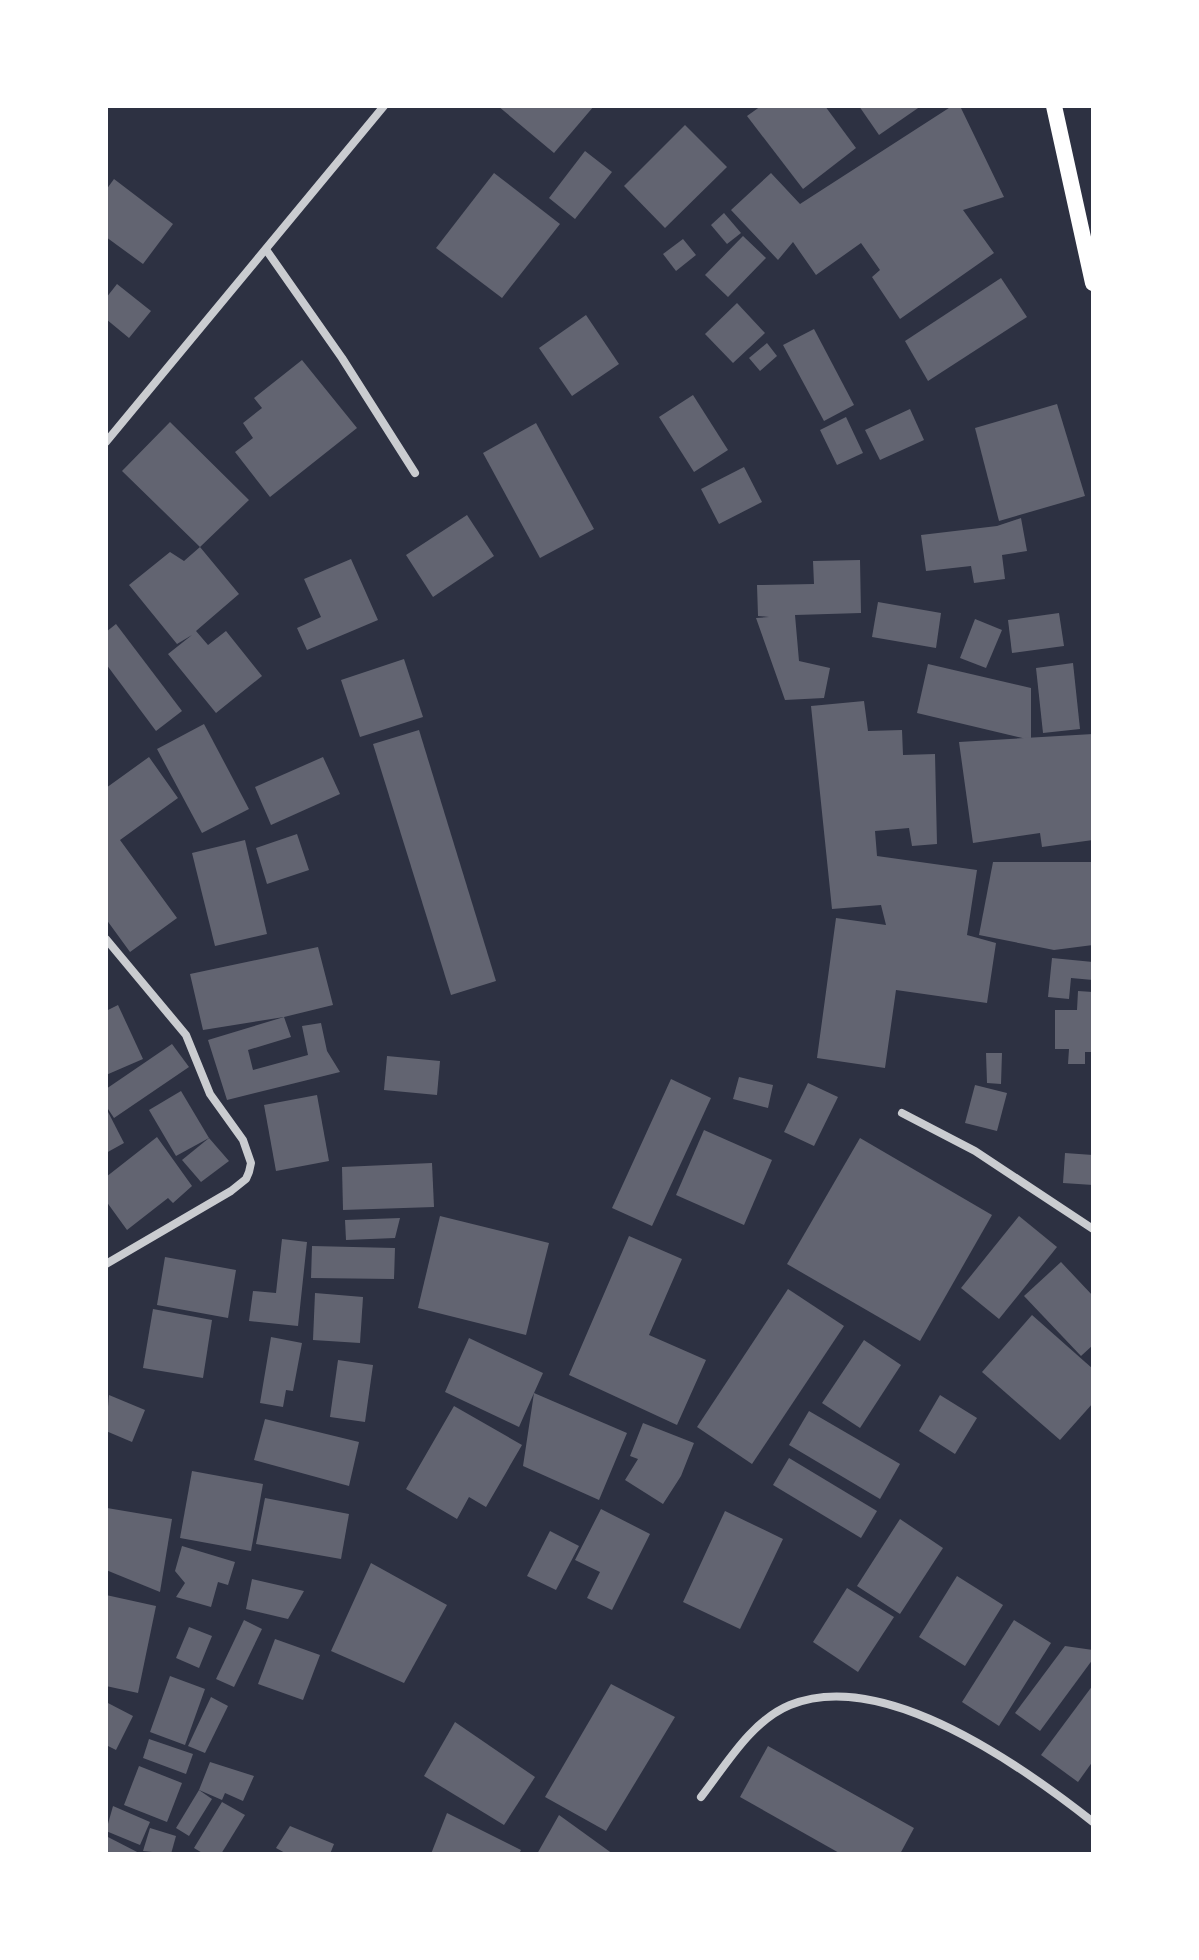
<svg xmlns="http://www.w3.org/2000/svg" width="1199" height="1960" viewBox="0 0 1199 1960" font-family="Karla,sans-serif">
  <rect width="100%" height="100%" fill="#2d3142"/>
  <!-- building -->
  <g fill="#626471">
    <polygon points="498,106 594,106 554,153"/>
    <polygon points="761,106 825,106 856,148 803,189 747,116"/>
    <polygon points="859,106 921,106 879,135"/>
    <polygon points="952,106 960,106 1004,197 963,210 994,253 900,319 872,277 880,270 861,243 816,275 793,242 778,260 731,210 771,173 800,204"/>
    <polygon points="685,125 727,167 665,228 624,186"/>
    <polygon points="585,151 612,172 575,219 549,198"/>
    <polygon points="494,173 560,224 502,298 436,248"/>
    <polygon points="114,179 173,224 143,264 106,237 106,190"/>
    <polygon points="724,213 741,233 727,244 711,225"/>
    <polygon points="743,236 766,258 728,297 705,275"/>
    <polygon points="683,239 696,255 676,271 663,254"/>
    <polygon points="1001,278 1027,317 928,381 905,341"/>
    <polygon points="117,284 151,311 129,338 106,319 106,298"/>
    <polygon points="737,303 765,333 733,363 705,334"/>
    <polygon points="586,315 619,364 572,396 539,348"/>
    <polygon points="814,329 854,405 824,421 783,345"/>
    <polygon points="767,343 777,356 760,371 749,358"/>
    <polygon points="302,360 357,428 270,497 235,452 253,438 243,423 262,408 254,398"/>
    <polygon points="693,395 728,450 694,472 659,417"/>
    <polygon points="1057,404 1085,496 999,521 975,428"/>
    <polygon points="910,409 924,440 880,460 865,430"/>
    <polygon points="846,417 863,453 837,465 820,430"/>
    <polygon points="170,422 249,500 200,547 239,594 196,631 208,645 226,631 262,676 216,713 168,654 192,635 177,644 129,585 170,552 184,561 200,547 122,471"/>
    <polygon points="536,423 594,529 540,558 483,453"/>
    <polygon points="744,467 762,502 719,524 701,489"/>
    <polygon points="467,515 494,556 433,597 406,555"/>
    <polygon points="1021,518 1027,551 1002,555 1005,579 974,583 971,566 926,571 921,535 997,526"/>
    <polygon points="351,559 378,620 307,650 297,628 321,617 304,579"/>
    <polygon points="860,560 861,613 795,615 799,661 830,668 824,698 785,700 756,618 769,617 758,616 757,585 814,584 813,561"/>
    <polygon points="878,602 941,613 936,648 872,637"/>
    <polygon points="1059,613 1064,646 1012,653 1008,620"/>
    <polygon points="975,619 1002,630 986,668 960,658"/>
    <polygon points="116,624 182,711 156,731 106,664 106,632"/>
    <polygon points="404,659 423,717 360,737 341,680"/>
    <polygon points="1073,663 1080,729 1043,733 1036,668"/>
    <polygon points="928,664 1031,688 1031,740 917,713"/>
    <polygon points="864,701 868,731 902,730 903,755 935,754 937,844 912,846 909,828 875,831 877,856 977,870 967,935 996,943 987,1003 896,990 885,1068 817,1058 836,918 886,925 881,905 832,909 811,706"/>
    <polygon points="204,724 249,809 202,833 157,749"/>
    <polygon points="419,730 496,981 451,995 373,744"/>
    <polygon points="1093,734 1093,840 1042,847 1040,833 973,843 959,742"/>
    <polygon points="149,757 178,798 120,840 177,918 130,952 106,919 106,788"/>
    <polygon points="323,757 340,794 271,825 255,787"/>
    <polygon points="297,834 309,870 267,884 256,848"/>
    <polygon points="245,840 267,934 215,946 192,853"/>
    <polygon points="993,862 1093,862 1093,945 1054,950 979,935"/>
    <polygon points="318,947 333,1005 284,1017 291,1037 248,1050 253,1070 308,1055 302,1026 321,1023 327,1051 340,1072 227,1100 208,1040 284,1017 203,1030 190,974"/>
    <polygon points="1052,958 1093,962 1093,980 1071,978 1069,999 1048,997"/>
    <polygon points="1078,991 1093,992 1092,1052 1085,1052 1085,1064 1068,1064 1069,1049 1055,1049 1055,1010 1077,1010"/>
    <polygon points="118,1005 143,1059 106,1075 106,1011"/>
    <polygon points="172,1044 189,1067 114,1118 106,1106 106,1089"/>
    <polygon points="986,1053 1002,1053 1001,1084 987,1083"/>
    <polygon points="387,1056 440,1061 437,1095 384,1090"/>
    <polygon points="739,1077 773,1085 768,1108 733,1099"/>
    <polygon points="671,1079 711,1098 652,1226 612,1208"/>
    <polygon points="808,1083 838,1097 814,1146 784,1132"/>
    <polygon points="975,1085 1007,1093 997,1131 965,1123"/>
    <polygon points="181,1091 209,1138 176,1156 149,1110"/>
    <polygon points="317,1095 329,1161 276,1171 264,1105"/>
    <polygon points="106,1108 124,1143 106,1153"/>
    <polygon points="704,1130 772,1160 744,1225 676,1195"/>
    <polygon points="157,1137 192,1186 173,1203 168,1198 127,1230 106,1201 106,1177"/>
    <polygon points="209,1138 229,1161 201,1182 182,1160"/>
    <polygon points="860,1138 992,1215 920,1341 787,1264"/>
    <polygon points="1065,1153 1093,1155 1093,1185 1063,1183"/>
    <polygon points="432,1163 434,1207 343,1210 342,1167"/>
    <polygon points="440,1216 549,1243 526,1335 418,1308"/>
    <polygon points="1019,1216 1057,1247 999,1319 961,1288"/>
    <polygon points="400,1218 395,1238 346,1240 345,1220"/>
    <polygon points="629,1236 682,1259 649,1335 706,1360 677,1425 569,1375"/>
    <polygon points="282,1239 307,1242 298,1326 249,1321 253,1291 276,1293"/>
    <polygon points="312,1246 395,1248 394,1279 311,1278"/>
    <polygon points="165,1257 236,1270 228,1318 157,1305"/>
    <polygon points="1061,1262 1093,1296 1093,1345 1081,1356 1024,1296"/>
    <polygon points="788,1289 844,1326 752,1464 697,1427"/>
    <polygon points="315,1293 363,1297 360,1343 313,1340"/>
    <polygon points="153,1309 212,1320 203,1378 143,1368"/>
    <polygon points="1032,1315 1093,1369 1093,1403 1060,1440 982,1372"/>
    <polygon points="271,1337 302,1343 293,1391 286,1390 283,1407 260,1403"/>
    <polygon points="469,1338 543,1373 534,1393 627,1433 599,1500 523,1466 534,1393 519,1427 445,1392"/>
    <polygon points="864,1340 901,1365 860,1428 822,1403"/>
    <polygon points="338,1360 373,1365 365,1422 330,1417"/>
    <polygon points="109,1395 145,1410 132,1442 106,1431"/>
    <polygon points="940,1395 977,1418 955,1454 919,1431"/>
    <polygon points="454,1406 522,1445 486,1507 469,1497 457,1519 406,1489"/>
    <polygon points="809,1411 900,1464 880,1499 789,1445"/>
    <polygon points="265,1419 359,1442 349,1486 254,1460"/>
    <polygon points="643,1423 694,1443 681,1476 663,1504 625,1480 638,1459 630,1456"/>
    <polygon points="789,1458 877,1511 861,1538 773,1485"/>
    <polygon points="192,1471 263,1484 251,1551 180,1538"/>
    <polygon points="265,1498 349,1514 341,1559 256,1544"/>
    <polygon points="107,1508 172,1519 160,1592 106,1570"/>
    <polygon points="601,1509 650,1534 612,1610 587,1598 600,1572 575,1560"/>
    <polygon points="725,1511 783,1539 740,1629 683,1602"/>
    <polygon points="900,1519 943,1548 900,1614 857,1586"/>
    <polygon points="550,1531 579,1546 556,1590 527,1576"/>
    <polygon points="182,1546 235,1562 228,1585 218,1582 211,1607 176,1597 185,1583 175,1571"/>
    <polygon points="371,1563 447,1605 404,1683 331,1651"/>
    <polygon points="957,1576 1003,1605 965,1666 919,1637"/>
    <polygon points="252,1579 304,1591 288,1619 246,1609"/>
    <polygon points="847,1588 894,1617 858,1672 813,1642"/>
    <polygon points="106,1595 156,1606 138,1693 106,1686"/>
    <polygon points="244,1620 262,1629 234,1687 216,1679"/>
    <polygon points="1014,1620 1051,1643 999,1726 962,1702"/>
    <polygon points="189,1627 212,1636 199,1668 176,1658"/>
    <polygon points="275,1639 320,1655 303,1700 258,1684"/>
    <polygon points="1065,1646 1093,1650 1093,1659 1040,1731 1015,1713"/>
    <polygon points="170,1676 205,1689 185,1745 150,1732"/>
    <polygon points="611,1684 675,1717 606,1831 545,1797"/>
    <polygon points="1093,1685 1093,1761 1078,1782 1041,1755"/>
    <polygon points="211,1697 228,1706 205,1753 188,1746"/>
    <polygon points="106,1702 133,1716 116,1750 106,1745"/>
    <polygon points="455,1722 535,1777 504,1825 424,1776"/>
    <polygon points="149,1739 193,1754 186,1774 143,1758"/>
    <polygon points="768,1746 914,1828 900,1854 841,1854 740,1797"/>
    <polygon points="210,1762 254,1776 243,1801 225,1793 222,1800 199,1790"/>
    <polygon points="139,1766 182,1783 167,1822 124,1805"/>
    <polygon points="199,1790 212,1799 189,1836 176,1828"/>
    <polygon points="222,1802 245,1815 221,1854 204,1854 194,1848"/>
    <polygon points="113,1806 150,1822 140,1845 106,1831"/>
    <polygon points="447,1813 521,1850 519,1854 431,1854"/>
    <polygon points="559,1815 613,1854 537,1854"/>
    <polygon points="290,1826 334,1844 330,1854 287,1854 276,1848"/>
    <polygon points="150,1828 176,1836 171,1854 143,1851"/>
    <polygon points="106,1836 141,1854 106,1854"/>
  </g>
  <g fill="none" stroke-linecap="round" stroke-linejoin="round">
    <!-- minor -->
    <g stroke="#caccd0" stroke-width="8">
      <polyline points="267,251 342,358 415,473"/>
      <polyline points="106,442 384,106"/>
      <polyline points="106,939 186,1035 210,1094 243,1140 251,1163 249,1172 246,1179 231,1191 106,1264"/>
      <polyline points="902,1113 975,1151 1093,1229"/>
      <path d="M701,1797c25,-32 50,-76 89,-92 93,-38 232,61 303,117"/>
    </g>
    <!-- secondary -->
    <polyline stroke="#fff" stroke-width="16" points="1054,106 1093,283"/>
  </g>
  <!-- border -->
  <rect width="1199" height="1960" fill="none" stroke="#ffffff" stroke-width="216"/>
</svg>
